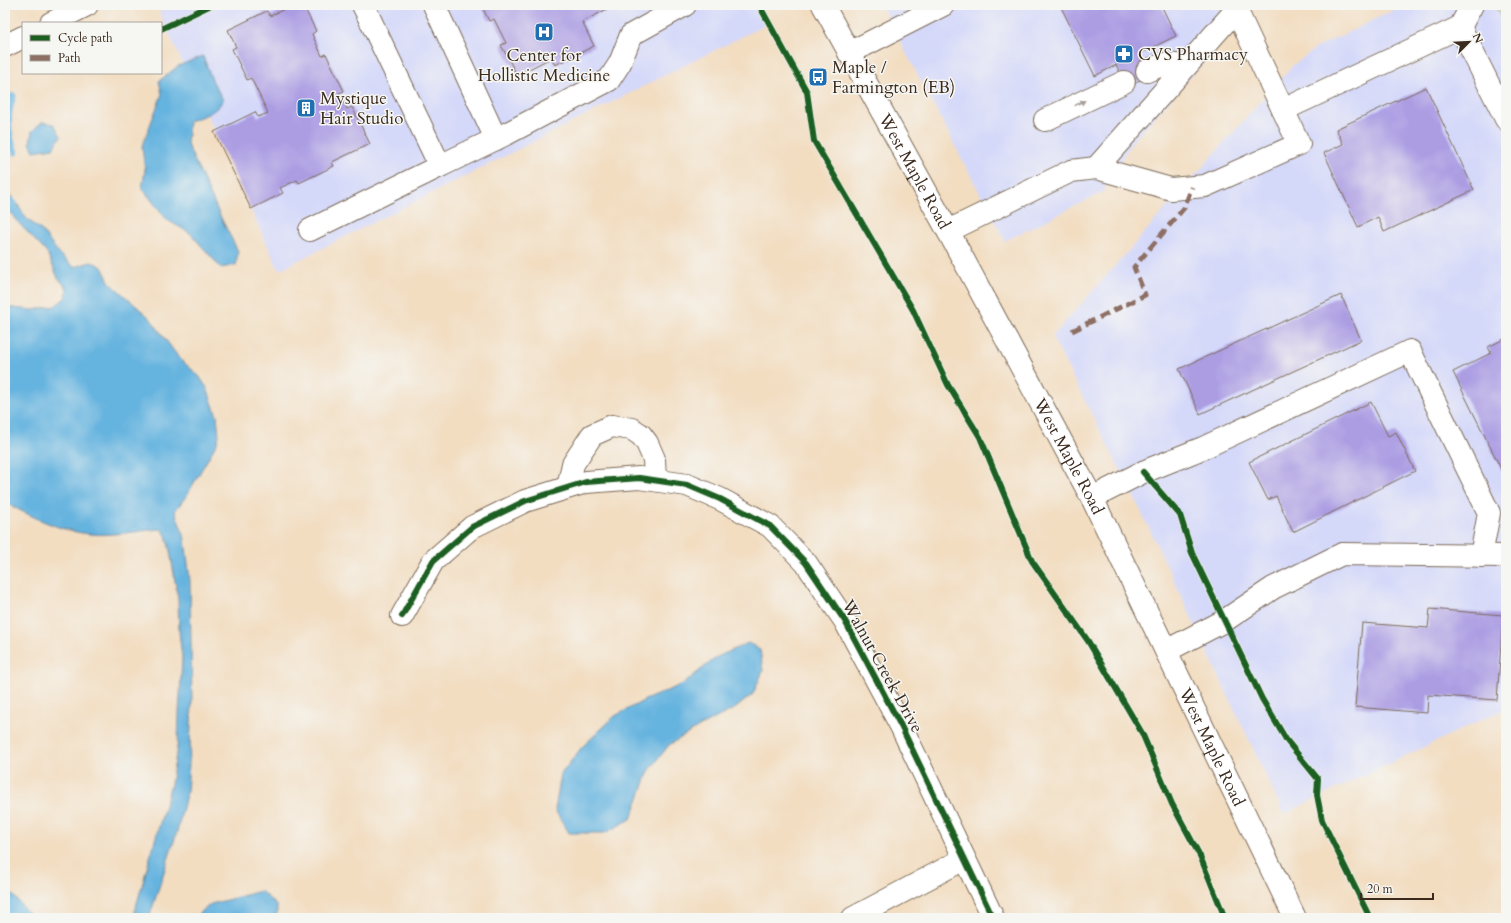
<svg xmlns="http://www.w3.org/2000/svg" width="1511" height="923" viewBox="0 0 1511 923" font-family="Cardo,serif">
  <rect width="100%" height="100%" fill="#f6f6f2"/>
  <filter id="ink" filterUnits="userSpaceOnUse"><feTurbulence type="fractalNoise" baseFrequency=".025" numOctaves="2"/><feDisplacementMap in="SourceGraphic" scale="8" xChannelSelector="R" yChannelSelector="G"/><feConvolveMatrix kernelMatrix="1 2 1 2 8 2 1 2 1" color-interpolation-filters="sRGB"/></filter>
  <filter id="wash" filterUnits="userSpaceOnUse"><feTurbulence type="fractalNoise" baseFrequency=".012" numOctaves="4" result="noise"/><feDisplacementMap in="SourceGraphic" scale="16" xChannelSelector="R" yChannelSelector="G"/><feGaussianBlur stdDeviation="0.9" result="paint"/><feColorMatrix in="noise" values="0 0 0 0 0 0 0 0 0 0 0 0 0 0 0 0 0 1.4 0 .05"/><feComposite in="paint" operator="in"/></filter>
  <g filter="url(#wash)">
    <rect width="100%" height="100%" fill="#f2ddc1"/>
    <!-- built -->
    <g fill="#d4d8f9">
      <polygon points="174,5 759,5 769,23 279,270 159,12"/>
      <polygon points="881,5 1254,5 1130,145 1103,192 1005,241"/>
      <polygon points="1404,5 1495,5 1506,27 1506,708 1284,814 1137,503 1052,337 1292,66 1318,47"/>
    </g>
    <!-- green -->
    <polygon fill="#bfcd6f" stroke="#7d7c46" points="1495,5 1506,5 1506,27"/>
    <!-- water -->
    <g fill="#65b3df" stroke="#506e7e">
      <path d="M203,56l9,24 11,20c-7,13 -20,16 -34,21l-2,23 36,78 15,29 -2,14 -15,3 -31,-35 -23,-13 -25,-32 3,-17 -3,-25 20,-52 -3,-13 19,-15z"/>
      <polygon points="42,122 54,124 61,136 53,148 34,151 30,143 32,131"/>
      <path d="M5,190l10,10 11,18 16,13 17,23 15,13 17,-5 6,2 5,3 8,16 40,35 29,40 20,18 8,12 10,28 2,19 -2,8 -30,52 -12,16 10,28 5,42 2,121 -2,47 -3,42 -10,41 -28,86h-14v-8l36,-126 7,-43 1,-28 3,-55 -3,-27 -1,-32 -8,-48 -4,-16 -5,-6c-24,2 -48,7 -72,5 -30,-3 -57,-18 -84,-31v-196l27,3 23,-4 11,-9 1,-9 -9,-10 -11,-25 -33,-35 -9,-17z"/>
      <polygon points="748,643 760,649 763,671 753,694 736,708 704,724 669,745 649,771 631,819 605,833 569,833 555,810 561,774 582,747 615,716 645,700 683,684 717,657"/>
      <polygon points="5,885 27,912 31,918 5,918"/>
      <polygon points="261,891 277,906 277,918 193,918 211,904"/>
    </g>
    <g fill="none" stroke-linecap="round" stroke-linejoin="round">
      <!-- stream -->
      <path stroke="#65b3df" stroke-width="7" d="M13,96c-7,19 -6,37 2,56"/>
    </g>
    <g id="blocks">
      <!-- building -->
      <g fill="#ac9de3">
        <polygon points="293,5 303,5 316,31 312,34 322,56 326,54 344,91 339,93 347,109 352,107 370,144 332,162 334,166 299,183 297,180 280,188 283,193 251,209 214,132 255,112 258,117 268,113 251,78 247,80 232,49 236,47 228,30 267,11 270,16"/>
        <polygon points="481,5 615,5 582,22 594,46 555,65 551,58 517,75 501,45 506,43 494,19 489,21"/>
        <polygon points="1060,5 1161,5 1176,36 1139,54 1149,75 1127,87 1116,65 1095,76"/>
        <polygon points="1426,87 1474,190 1384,232 1378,217 1358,227 1324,153 1343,144 1336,129"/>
        <polygon points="1341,295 1361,340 1200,414 1179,369"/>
        <polygon points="1506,338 1506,479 1453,372 1491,353 1488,347"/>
        <polygon points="1371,402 1388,436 1396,432 1415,471 1293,532 1276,496 1268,500 1249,462"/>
        <polygon points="1430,609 1503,615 1497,700 1428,695 1427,713 1355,707 1362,623 1428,628"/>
      </g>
    </g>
  </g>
  <g filter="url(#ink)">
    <use href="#blocks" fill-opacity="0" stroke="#7b6957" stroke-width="1"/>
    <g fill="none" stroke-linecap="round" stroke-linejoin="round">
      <defs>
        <g id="minor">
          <polyline points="434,5 496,139"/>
          <polyline points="51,23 87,5"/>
          <polyline points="1460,27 1506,119"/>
          <polyline points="5,46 23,37"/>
          <polyline points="849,53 943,5"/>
          <polyline points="1147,71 1164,64 1186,66"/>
          <polyline points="1283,110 1460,27 1472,5"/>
          <polyline points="1045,120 1124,82"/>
          <polyline points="440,166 508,133 609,80 620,63 631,35 685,5"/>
          <polyline points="1096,168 1236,10"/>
          <polyline points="310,230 440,166 363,5"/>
          <polyline points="948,231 1071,171 1096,168 1171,189 1205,186 1299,144 1234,5"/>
          <polyline points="568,487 573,464 592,435 612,426 632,429 641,435 647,443 654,459 655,480"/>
          <polyline points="1092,498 1143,472 1203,448 1410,351 1489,513 1481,556"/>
          <polyline points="402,616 433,561 472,527 525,501 586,482 639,478 687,485 720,499 770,526 806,563 845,621 901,726 993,918"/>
          <polyline points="1166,651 1224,621 1273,588 1342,554 1506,556"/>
          <polyline points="853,918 964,859"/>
        </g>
        <g id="major">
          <path id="s1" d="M823,5l125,226 144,267 203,420"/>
        </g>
      </defs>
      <!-- minor casing -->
      <use href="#minor" stroke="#7b6957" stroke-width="24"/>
      <!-- major casing -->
      <use href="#major" stroke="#7b6957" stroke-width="24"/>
      <!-- minor -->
      <use href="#minor" stroke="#fff" stroke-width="22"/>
      <!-- major -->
      <use href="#major" stroke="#fff" stroke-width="22"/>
      <!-- quiet -->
      <polyline stroke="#8d6e63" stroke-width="5" stroke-dasharray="10 5" stroke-linecap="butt" points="1072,331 1145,295 1134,267 1184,208 1192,187"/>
      <defs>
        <g id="cycleway">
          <polyline points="759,5 807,92 814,141 913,310 948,385 980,437 1032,561 1088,641 1142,733 1172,804 1200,856 1225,918"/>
          <polyline points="161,29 211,5"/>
          <polyline points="1143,472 1180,515 1192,553 1262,699 1287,741 1318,779 1317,795 1322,820 1370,918"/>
          <polyline points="402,616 433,561 472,527 525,501 586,482 639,478 687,485 720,499 770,526 806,563 845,621 901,726 993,918"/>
        </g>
      </defs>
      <!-- cycleway casing -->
      <use href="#cycleway" stroke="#f6f6f2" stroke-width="8"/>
      <!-- cycleway -->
      <use href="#cycleway" stroke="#1b5e20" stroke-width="6"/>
    </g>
    <!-- one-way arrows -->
    <defs><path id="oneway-solid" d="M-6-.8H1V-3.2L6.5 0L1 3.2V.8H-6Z"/></defs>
    <use fill="#a79f9a" href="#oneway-solid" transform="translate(1080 103) rotate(-26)"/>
  </g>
  <!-- icons -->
  <defs>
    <symbol id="hospital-square" viewBox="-11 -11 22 22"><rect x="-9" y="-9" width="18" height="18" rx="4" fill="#1f6fb2" stroke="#f6f6f2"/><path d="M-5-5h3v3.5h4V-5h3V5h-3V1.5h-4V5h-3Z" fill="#fff"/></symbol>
    <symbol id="pharmacy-square" viewBox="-11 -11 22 22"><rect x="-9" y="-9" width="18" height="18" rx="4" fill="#1f6fb2" stroke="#f6f6f2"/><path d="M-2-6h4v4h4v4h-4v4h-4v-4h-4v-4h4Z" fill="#fff"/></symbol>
    <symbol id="bus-square" viewBox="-11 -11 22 22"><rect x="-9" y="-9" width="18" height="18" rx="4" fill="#1f6fb2" stroke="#f6f6f2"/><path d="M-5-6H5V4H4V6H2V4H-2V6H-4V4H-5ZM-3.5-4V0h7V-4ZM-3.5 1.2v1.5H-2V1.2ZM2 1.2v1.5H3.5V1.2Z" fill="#fff"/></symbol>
    <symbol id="building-square" viewBox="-11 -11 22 22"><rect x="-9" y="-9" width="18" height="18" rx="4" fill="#1f6fb2" stroke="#f6f6f2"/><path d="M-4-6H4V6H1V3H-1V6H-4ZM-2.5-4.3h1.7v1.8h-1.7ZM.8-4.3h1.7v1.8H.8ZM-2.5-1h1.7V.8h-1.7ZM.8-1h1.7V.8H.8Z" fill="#fff"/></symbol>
  </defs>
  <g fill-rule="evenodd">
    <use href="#hospital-square" x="533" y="21" width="22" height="22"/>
    <use href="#pharmacy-square" x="1113" y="43" width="22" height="22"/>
    <use href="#bus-square" x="807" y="66" width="22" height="22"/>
    <use href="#building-square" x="295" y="97" width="22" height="22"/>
  </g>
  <g text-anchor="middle" stroke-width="3" stroke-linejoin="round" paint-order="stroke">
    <!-- poi labels -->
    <g font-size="17" fill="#3b2a1e" stroke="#f6f6f2" text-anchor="start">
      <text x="1138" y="60">CVS Pharmacy</text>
      <text x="544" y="61" text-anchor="middle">Center for<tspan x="544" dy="20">Hollistic Medicine</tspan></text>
      <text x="832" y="73">Maple /<tspan x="832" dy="20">Farmington (EB)</tspan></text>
      <text x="320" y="104">Mystique<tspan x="320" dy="20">Hair Studio</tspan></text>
    </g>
    <!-- street labels -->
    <g font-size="17" fill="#3b2a1e" stroke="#f6f6f2">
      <text dy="6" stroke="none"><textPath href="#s1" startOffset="190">West Maple Road</textPath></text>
      <text dy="6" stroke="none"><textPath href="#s1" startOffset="514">West Maple Road</textPath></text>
      <text transform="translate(883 666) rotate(61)" y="6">Walnut Creek Drive</text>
      <text dy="6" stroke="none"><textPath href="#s1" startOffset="838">West Maple Road</textPath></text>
    </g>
  </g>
  <!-- margin -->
  <rect width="1511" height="923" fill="none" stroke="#f6f6f2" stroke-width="20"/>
  <!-- legend -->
  <rect x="22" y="22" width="140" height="52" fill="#f6f6f2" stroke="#aba49d"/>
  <rect x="30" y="35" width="20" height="6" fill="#1b5e20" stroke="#aba49d"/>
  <text x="58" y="42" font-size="12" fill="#3b2a1e">Cycle path</text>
  <rect x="30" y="55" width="20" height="6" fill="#8d6e63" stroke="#aba49d"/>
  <text x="58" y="62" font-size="12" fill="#3b2a1e">Path</text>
  <!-- north arrow -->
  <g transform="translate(1469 42) rotate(66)" stroke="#f6f6f2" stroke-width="3" paint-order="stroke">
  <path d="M0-3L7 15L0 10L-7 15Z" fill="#3b2a1e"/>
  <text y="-6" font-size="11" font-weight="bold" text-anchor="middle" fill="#3b2a1e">N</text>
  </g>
  <!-- scale -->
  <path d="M1361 893v6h72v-6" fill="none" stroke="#3b2a1e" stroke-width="2"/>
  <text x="1367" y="893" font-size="12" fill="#3b2a1e" stroke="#f6f6f2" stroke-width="3" paint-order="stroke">20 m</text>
</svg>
